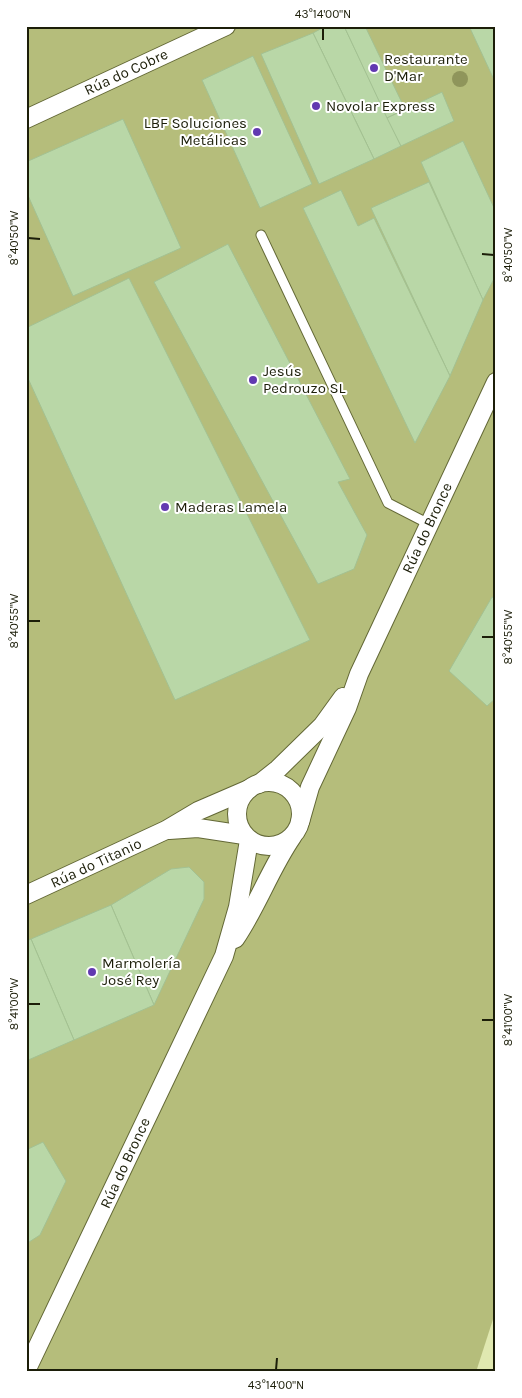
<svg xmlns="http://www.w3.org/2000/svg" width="522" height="1398" viewBox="0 0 522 1398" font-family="Karla,sans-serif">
  <rect width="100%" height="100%" fill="#e0e8b0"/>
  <!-- green -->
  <polygon fill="#b5bd7b" points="26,26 496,26 496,1310 476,1372 26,1372"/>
  <!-- building -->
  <g fill="#b9d7a7" stroke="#a3c192">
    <polygon points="326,26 344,26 401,146 374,159 313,33"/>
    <polygon points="344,26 365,26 405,109 387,118"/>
    <polygon points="469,26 493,26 496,31 496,84"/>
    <polygon points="313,33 374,159 319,184 261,54"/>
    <polygon points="253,56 312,184 260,208 202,80"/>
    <polygon points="442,92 454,121 401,146 387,118"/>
    <polygon points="123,119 181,248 73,296 26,191 26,162"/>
    <polygon points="463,141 496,212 496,275 483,300 421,162"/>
    <polygon points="429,182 483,300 450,376 371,208"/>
    <polygon points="341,190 358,226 374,218 450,376 415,443 303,208"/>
    <polygon points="228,244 350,479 338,482 367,535 354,569 318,584 154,282"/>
    <polygon points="129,278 310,640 175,700 26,374 26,328"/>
    <polygon points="492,597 496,599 496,698 487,706 449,671"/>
    <polygon points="189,867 204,882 204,899 154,1005 111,905 171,869"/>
    <polygon points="111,905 154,1005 74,1040 31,939"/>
    <polygon points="31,939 74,1040 26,1061 26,941"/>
    <polygon points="43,1142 66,1181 40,1235 26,1244 26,1150"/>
  </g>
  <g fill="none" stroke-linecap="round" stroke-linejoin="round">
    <defs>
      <polyline id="lane" points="261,235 388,503 429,524"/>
      <g id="street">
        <polyline points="26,119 226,26"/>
        <circle cx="269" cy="814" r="32"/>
        <polyline points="259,784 278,769 322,726 343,697"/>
        <polyline points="300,822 310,787 347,708 359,674 496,382"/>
        <polyline points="169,830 198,828 244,835"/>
        <polyline points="26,895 166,830 198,811 249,789"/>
        <path d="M235,939c22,-32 35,-70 57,-102"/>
        <polyline points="26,1371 224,956 238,907 249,840"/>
      </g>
    </defs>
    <!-- lane casing -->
    <use href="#lane" stroke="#636836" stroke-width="11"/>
    <!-- street casing -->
    <use href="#street" stroke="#636836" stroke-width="20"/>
    <!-- lane -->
    <use href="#lane" stroke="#fff" stroke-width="9"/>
    <!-- street -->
    <use href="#street" stroke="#fff" stroke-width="18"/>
  </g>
  <!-- trees -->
  <circle fill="#8f955b" cx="460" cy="79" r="8"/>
  <!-- ticks -->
  <path fill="none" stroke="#1c1e09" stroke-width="2" d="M323,40v-12M28,238l12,1M482,254l12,1M28,621h12M482,637h12M28,1004h12M482,1020h12M276,1370l1,-12"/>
  <!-- markers -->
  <g fill="#6239b1" stroke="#fff" stroke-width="2">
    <circle cx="374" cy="68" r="5"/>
    <circle cx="316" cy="106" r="5"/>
    <circle cx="257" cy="132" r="5"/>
    <circle cx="253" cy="380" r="5"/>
    <circle cx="165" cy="507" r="5"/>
    <circle cx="92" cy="972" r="5"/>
  </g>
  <g text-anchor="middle" stroke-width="4" stroke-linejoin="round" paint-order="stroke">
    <!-- poi labels -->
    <g font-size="15" fill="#1c1e09" stroke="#fff" text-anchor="start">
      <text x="384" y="64">Restaurante<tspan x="384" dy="17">D'Mar</tspan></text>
      <text x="326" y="111">Novolar Express</text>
      <text x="247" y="128" text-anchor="end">LBF Soluciones<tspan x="247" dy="17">Metálicas</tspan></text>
      <text x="263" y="376">Jesús<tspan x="263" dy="17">Pedrouzo SL</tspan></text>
      <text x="175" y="512">Maderas Lamela</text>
      <text x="102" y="968">Marmolería<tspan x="102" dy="17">José Rey</tspan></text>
    </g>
    <!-- street labels -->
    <g font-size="15" fill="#1c1e09" stroke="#fff">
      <text transform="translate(126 72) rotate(-25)" y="5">Rúa do Cobre</text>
      <text transform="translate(427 528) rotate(-65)" y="5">Rúa do Bronce</text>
      <text transform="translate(96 863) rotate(-25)" y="5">Rúa do Titanio</text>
      <text transform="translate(125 1163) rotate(-65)" y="5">Rúa do Bronce</text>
    </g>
  </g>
  <!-- border -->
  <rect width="522" height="1398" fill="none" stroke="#ffffff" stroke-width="55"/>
  <rect x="28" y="28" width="466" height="1342" fill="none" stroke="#1c1e09" stroke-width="2"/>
  <g font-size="12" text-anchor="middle" fill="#1c1e09">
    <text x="323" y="18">43°14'00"N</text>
    <text transform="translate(14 238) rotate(-90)" y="4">8°40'50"W</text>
    <text transform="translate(508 255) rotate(-90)" y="4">8°40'50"W</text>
    <text transform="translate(14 621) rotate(-90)" y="4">8°40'55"W</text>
    <text transform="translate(508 637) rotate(-90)" y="4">8°40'55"W</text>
    <text transform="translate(14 1004) rotate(-90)" y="4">8°41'00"W</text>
    <text transform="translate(508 1020) rotate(-90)" y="4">8°41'00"W</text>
    <text x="276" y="1389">43°14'00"N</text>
  </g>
</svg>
